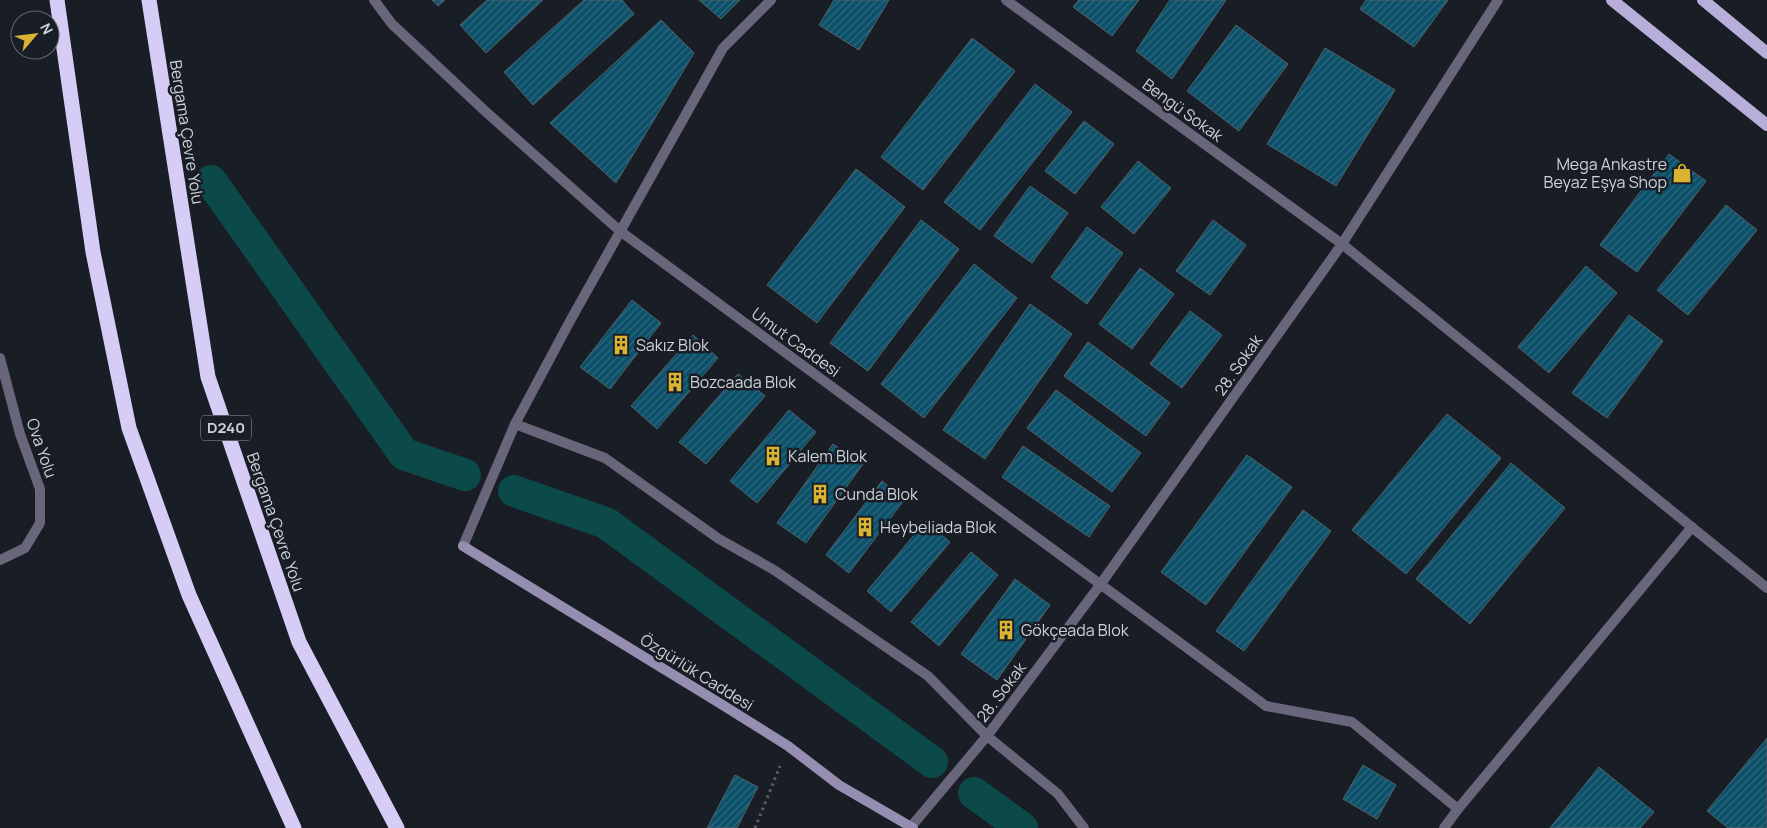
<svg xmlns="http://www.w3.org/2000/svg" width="1767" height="828" viewBox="0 0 1767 828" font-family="Manrope,sans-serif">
  <defs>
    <pattern id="building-hatch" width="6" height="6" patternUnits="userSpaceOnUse" patternTransform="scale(1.25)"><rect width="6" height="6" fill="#0c5169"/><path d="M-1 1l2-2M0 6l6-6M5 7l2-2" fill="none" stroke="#2e697e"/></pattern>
  </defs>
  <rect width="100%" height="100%" fill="#181d26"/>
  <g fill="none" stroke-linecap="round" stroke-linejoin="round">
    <!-- canal -->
    <g stroke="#0c4a49" stroke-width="32">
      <polyline points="211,181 404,454 465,475"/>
      <polyline points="514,491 606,523 932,762"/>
      <polyline points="974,793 1022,828"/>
    </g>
  </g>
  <!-- building -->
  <g fill="url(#building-hatch)" stroke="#536167">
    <polygon points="432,0 445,0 438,6"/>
    <polygon points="487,0 543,0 486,53 460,25"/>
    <polygon points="584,0 622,0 634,14 533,105 504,72"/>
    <polygon points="699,0 740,0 721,19"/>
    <polygon points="834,0 889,0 859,50 819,25"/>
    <polygon points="1079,0 1139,0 1112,36 1073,7"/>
    <polygon points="1170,0 1226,0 1172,79 1136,51"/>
    <polygon points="1366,0 1448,0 1414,47 1360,9"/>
    <polygon points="661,20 694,53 616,183 550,123"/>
    <polygon points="1236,25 1288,64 1239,131 1187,91"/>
    <polygon points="972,38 1015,71 923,190 881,157"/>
    <polygon points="1325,48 1395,90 1336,186 1267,144"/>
    <polygon points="1035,84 1072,112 980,230 944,202"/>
    <polygon points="1084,121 1114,144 1075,194 1045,171"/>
    <polygon points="1669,154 1706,181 1637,272 1600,245"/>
    <polygon points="1138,161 1171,188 1134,234 1101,207"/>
    <polygon points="856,169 905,207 817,323 767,285"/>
    <polygon points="1030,186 1068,213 1032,263 994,236"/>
    <polygon points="1726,205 1757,230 1688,315 1657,290"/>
    <polygon points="921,220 959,249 868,371 830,343"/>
    <polygon points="1213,220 1246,245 1210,295 1176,271"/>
    <polygon points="1087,227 1123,253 1087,304 1051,277"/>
    <polygon points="974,264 1017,298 924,418 881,384"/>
    <polygon points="1586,266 1617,293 1549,373 1518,347"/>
    <polygon points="1140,268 1174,294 1132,349 1099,324"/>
    <polygon points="632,300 661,323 610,389 580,367"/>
    <polygon points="1030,304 1072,334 985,459 943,430"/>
    <polygon points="1190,311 1222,335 1182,388 1150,364"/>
    <polygon points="1629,315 1663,341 1607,418 1572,393"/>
    <polygon points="693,335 718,358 657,429 631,406"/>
    <polygon points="1088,342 1170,403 1146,436 1064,376"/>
    <polygon points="738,374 765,396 706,464 679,442"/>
    <polygon points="1056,390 1141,453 1112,492 1027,428"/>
    <polygon points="789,410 816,432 757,503 730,481"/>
    <polygon points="1447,414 1501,458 1406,574 1352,530"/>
    <polygon points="833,444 863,464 806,543 777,523"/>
    <polygon points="1023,446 1110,506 1089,537 1002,477"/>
    <polygon points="1247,455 1292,487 1206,605 1161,572"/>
    <polygon points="1511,463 1565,508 1470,624 1416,579"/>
    <polygon points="882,481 905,499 849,573 826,555"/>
    <polygon points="1303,510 1331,531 1244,651 1216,631"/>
    <polygon points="926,521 950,542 891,612 867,591"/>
    <polygon points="971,552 998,575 939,646 911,622"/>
    <polygon points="1015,579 1050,605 997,680 961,654"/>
    <polygon points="1767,738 1767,828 1728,828 1707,811"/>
    <polygon points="1363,765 1396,785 1377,819 1343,799"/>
    <polygon points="1599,767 1654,812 1640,828 1550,828"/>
    <polygon points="735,775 758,787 737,828 707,828"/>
  </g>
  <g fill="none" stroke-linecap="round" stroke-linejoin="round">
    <!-- path -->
    <polyline stroke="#5b5f67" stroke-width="3" stroke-dasharray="2.5 4" stroke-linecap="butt" points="755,828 780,766"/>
    <!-- street -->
    <g stroke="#69657a" stroke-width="10">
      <polyline points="374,0 392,24 485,111 620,231 1266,706 1352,722 1458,809 1692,527"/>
      <polyline points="1006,0 1342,244 1767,588"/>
      <polyline points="0,358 20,434 40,489 40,523 25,548 0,560"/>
      <polyline points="515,424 605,458 719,539 774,570 928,676 987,736 1058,794 1084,828"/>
      <polyline points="463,546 515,424 570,321 723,48 771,0"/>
      <polyline points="910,828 987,736 1100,585 1342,244 1498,0"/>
      <polyline points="1444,828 1458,809"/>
    </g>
    <!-- secondary -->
    <polyline stroke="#958eb0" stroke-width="10" points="463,546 721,704 788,746 839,785 913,828"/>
    <!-- primary -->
    <g stroke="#b7aeda" stroke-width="12">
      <polyline points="1612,0 1767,125"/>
      <polyline points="1703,0 1767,53"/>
    </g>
    <!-- highway -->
    <g stroke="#d6cdf7" stroke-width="15">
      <polyline points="57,0 93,252 129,428 189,595 294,828"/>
      <polyline points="149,0 208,377 299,642 397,828"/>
    </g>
  </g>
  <!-- icons -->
  <defs>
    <symbol id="shop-bare" viewBox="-9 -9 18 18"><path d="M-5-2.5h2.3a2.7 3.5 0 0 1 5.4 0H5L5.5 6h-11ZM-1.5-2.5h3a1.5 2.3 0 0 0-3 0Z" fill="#dab333" stroke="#181d26" stroke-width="2.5" paint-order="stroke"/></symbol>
    <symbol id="building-bare" viewBox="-9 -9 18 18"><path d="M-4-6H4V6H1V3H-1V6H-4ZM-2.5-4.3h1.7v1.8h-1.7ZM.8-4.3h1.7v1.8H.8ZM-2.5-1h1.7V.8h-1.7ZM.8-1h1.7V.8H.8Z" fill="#dab333" stroke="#181d26" stroke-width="2.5" paint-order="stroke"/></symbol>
  </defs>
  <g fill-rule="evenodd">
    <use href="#shop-bare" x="1668" y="159" width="28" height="28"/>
    <use href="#building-bare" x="607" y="331" width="28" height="28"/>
    <use href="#building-bare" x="661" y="368" width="28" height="28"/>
    <use href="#building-bare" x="759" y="442" width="28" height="28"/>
    <use href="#building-bare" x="806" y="480" width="28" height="28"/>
    <use href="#building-bare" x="851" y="513" width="28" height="28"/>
    <use href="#building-bare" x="992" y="616" width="28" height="28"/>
  </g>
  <g text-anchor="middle" stroke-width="5" stroke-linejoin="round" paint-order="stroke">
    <!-- shield labels -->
    <rect fill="#181d26" stroke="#979ca3" stroke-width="1" x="201" y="415.5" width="50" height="25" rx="4"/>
    <g font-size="15" font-weight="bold" fill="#ced2d8">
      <text x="226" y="433">D240</text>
    </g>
    <!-- street labels -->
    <g font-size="16" fill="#ced2d8" stroke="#181d26">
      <text transform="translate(1183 110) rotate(36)" y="6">Bengü Sokak</text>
      <text transform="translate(187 132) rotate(81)" y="6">Bergama Çevre Yolu</text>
      <text transform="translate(796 342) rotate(36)" y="6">Umut Caddesi</text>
      <text transform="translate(1238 365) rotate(-55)" y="6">28. Sokak</text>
      <text transform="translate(42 448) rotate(71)" y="6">Ova Yolu</text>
      <text transform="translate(276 522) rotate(71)" y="6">Bergama Çevre Yolu</text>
      <text transform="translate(697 672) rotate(32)" y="6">Özgürlük Caddesi</text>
      <text transform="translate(1001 692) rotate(-53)" y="6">28. Sokak</text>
    </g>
    <!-- poi labels -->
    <g font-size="16" fill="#ced2d8" stroke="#181d26" text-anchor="start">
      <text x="1667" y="170" text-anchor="end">Mega Ankastre<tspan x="1667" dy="18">Beyaz Eşya Shop</tspan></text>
      <text x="636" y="351">Sakız Blok</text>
      <text x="690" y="388">Bozcaada Blok</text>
      <text x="788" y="462">Kalem Blok</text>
      <text x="835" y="500">Cunda Blok</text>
      <text x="880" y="533">Heybeliada Blok</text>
      <text x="1021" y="636">Gökçeada Blok</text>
    </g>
  </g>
  <!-- north arrow -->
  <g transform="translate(35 35) rotate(62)"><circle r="24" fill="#181d26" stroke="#61656d"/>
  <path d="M0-4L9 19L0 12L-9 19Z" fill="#dab333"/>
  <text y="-8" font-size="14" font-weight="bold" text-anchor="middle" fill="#ced2d8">N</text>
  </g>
</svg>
